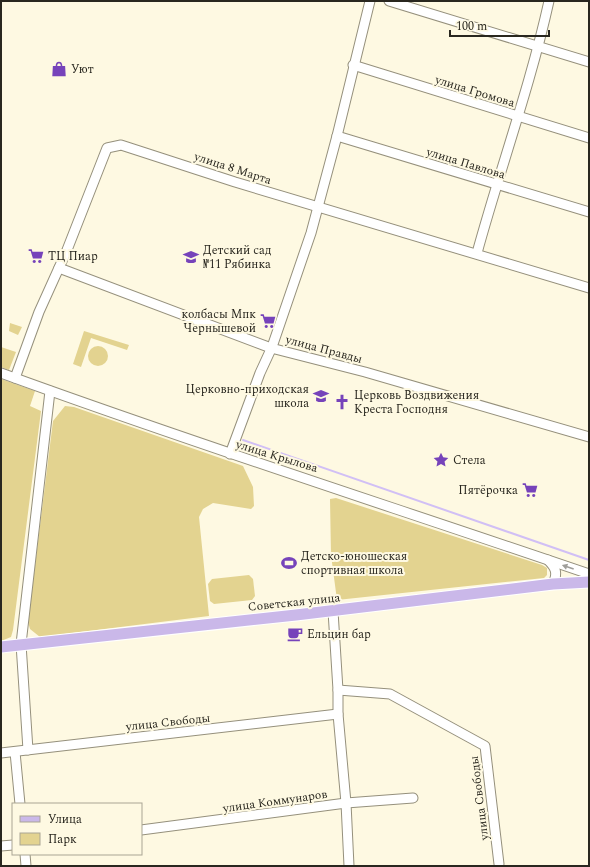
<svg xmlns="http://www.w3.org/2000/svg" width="590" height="867" viewBox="0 0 590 867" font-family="Spectral,serif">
  <rect width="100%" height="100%" fill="#fef9e2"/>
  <!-- green -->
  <g fill="#e3d390">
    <polygon points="10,323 22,327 18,335 9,331"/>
    <polygon points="84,331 129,345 127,350 91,338 81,367 73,364"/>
    <circle cx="98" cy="356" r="10"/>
    <polygon points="1,347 16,352 9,370 1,367"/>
    <polygon points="1,379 35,391 30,406 41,411 13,630 11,637 1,641"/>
    <polygon points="65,406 74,407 243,466 253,487 254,506 251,509 213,503 203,509 199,517 209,616 40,637 30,629 28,622 53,421"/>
    <polygon points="336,498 542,565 547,568 547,575 544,578 525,580 337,600 331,555 330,499"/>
    <polygon points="249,575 253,579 255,596 252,600 214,604 210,601 208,584 212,579"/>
  </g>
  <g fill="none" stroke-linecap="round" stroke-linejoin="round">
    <!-- stream -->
    <polyline stroke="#d1bff5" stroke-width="2" points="243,440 589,560"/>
    <defs>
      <g id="minor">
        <polyline points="389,1 589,62"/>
        <polyline points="353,65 589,138"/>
        <polyline points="337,136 589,212"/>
        <path d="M477,253c23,-84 53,-166 72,-252"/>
        <polyline points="59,268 271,348 365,372 589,437"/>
        <path d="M1,373c194,71 392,134 588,201"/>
        <polyline points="15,378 39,312 67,250 107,148 121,145 235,182 589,288"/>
        <polyline points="230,454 260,373 272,347 311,233 337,136 370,1"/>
        <path d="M548,560c8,8 10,13 5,24"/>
        <polyline points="333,611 338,690 338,714 346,803 349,866"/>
        <polyline points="338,690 390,694 485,746 499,864"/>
        <polyline points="28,750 21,644 50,391"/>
        <polyline points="15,752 20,804"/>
        <polyline points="1,753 338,714"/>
        <polyline points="141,830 346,803 413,798"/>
        <polyline points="1,846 13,845"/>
        <polyline points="25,854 26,866"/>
      </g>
      <polyline id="major" points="1,647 296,615 553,584 589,582"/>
    </defs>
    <!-- minor casing -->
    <use href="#minor" stroke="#95907c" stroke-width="11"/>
    <!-- major casing -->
    <use href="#major" stroke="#fff" stroke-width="13"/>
    <!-- minor -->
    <use href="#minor" stroke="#fff" stroke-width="9"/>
    <!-- major -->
    <use href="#major" stroke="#cab8e9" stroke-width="11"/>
  </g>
  <!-- one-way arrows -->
  <defs><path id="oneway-solid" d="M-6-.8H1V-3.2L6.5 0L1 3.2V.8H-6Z"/></defs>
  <use fill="#9f9e9a" href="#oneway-solid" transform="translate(568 567) rotate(-161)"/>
  <!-- icons -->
  <defs>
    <symbol id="shop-bare" viewBox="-9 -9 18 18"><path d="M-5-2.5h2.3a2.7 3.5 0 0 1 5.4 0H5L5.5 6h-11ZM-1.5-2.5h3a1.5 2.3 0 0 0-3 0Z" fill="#7643ba" stroke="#fef9e2" stroke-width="2.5" paint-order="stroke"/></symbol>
    <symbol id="supermarket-bare" viewBox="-9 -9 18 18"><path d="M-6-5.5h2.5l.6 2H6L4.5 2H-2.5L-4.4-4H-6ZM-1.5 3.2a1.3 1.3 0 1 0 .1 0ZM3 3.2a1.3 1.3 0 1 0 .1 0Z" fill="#7643ba" stroke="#fef9e2" stroke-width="2.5" paint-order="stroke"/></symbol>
    <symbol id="school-bare" viewBox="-9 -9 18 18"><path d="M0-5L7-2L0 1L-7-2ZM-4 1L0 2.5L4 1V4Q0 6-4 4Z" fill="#7643ba" stroke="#fef9e2" stroke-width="2.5" paint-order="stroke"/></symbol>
    <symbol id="church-bare" viewBox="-9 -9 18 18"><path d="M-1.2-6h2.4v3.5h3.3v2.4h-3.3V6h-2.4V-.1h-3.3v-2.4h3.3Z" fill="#7643ba" stroke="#fef9e2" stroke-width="2.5" paint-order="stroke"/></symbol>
    <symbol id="sight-bare" viewBox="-9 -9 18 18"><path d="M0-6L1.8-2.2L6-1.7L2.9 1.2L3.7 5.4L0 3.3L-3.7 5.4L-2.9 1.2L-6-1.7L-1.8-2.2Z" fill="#7643ba" stroke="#fef9e2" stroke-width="2.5" paint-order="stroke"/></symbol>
    <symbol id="stadium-bare" viewBox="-9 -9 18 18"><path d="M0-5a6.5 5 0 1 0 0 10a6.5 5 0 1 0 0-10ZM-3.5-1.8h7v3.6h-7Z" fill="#7643ba" stroke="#fef9e2" stroke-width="2.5" paint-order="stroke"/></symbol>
    <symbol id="cafe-bare" viewBox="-9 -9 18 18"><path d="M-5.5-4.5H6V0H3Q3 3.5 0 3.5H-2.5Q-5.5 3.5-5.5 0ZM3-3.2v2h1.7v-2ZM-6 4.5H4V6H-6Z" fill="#7643ba" stroke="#fef9e2" stroke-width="2.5" paint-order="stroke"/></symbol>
  </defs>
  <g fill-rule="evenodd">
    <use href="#shop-bare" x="48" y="58" width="22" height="22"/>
    <use href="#supermarket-bare" x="25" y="245" width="22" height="22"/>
    <use href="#school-bare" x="180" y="246" width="22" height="22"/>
    <use href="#supermarket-bare" x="257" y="310" width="22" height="22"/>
    <use href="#school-bare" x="310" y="385" width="22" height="22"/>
    <use href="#church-bare" x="331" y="391" width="22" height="22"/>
    <use href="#sight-bare" x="430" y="449" width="22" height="22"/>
    <use href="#supermarket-bare" x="519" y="479" width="22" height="22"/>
    <use href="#stadium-bare" x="278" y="552" width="22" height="22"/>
    <use href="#cafe-bare" x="284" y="623" width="22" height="22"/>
  </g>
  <g text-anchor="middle" stroke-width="4" stroke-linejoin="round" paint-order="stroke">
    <!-- poi labels -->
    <g font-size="12" fill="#29271f" stroke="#fef9e2" text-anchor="start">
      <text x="71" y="73">Уют</text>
      <text x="203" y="254">Детский сад<tspan x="203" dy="14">№11 Рябинка</tspan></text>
      <text x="48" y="260">ТЦ Пиар</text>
      <text x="256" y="318" text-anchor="end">колбасы Мпк<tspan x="256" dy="14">Чернышевой</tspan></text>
      <text x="309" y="393" text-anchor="end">Церковно-приходская<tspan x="309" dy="14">школа</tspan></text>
      <text x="354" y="399">Церковь Воздвижения<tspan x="354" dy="14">Креста Господня</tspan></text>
      <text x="453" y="464">Стела</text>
      <text x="518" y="494" text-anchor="end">Пятёрочка</text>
      <text x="301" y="560">Детско-юношеская<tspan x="301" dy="14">спортивная школа</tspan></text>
      <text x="307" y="638">Ельцин бар</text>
    </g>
    <!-- street labels -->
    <g font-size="12" fill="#29271f" stroke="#fef9e2">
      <text transform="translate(475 91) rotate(17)" y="4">улица Громова</text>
      <text transform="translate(466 163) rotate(17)" y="4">улица Павлова</text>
      <text transform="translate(233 168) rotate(18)" y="4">улица 8 Марта</text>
      <text transform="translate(324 349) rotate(15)" y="4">улица Правды</text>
      <text transform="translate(277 456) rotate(17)" y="4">улица Крылова</text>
      <text transform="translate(294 602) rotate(-6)" y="4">Советская улица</text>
      <text transform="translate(168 722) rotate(-6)" y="4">улица Свободы</text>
      <text transform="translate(479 798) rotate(-97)" y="4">улица Свободы</text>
      <text transform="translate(275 801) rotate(-8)" y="4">улица Коммунаров</text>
    </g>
  </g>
  <!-- border -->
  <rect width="590" height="867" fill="none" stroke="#29271f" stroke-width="4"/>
  <!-- legend -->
  <rect x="12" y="803" width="130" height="52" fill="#fef9e2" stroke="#a9a594"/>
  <rect x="20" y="816" width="20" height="6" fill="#cab8e9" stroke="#a9a594"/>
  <text x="48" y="823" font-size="12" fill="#29271f">Улица</text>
  <rect x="20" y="833" width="20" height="12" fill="#e3d390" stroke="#a9a594"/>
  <text x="48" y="843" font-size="12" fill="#29271f">Парк</text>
  <!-- scale -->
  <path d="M450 30v6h99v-6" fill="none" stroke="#29271f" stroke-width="2"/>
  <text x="456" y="30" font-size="12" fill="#29271f" stroke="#fef9e2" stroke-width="3" paint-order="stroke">100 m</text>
</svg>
